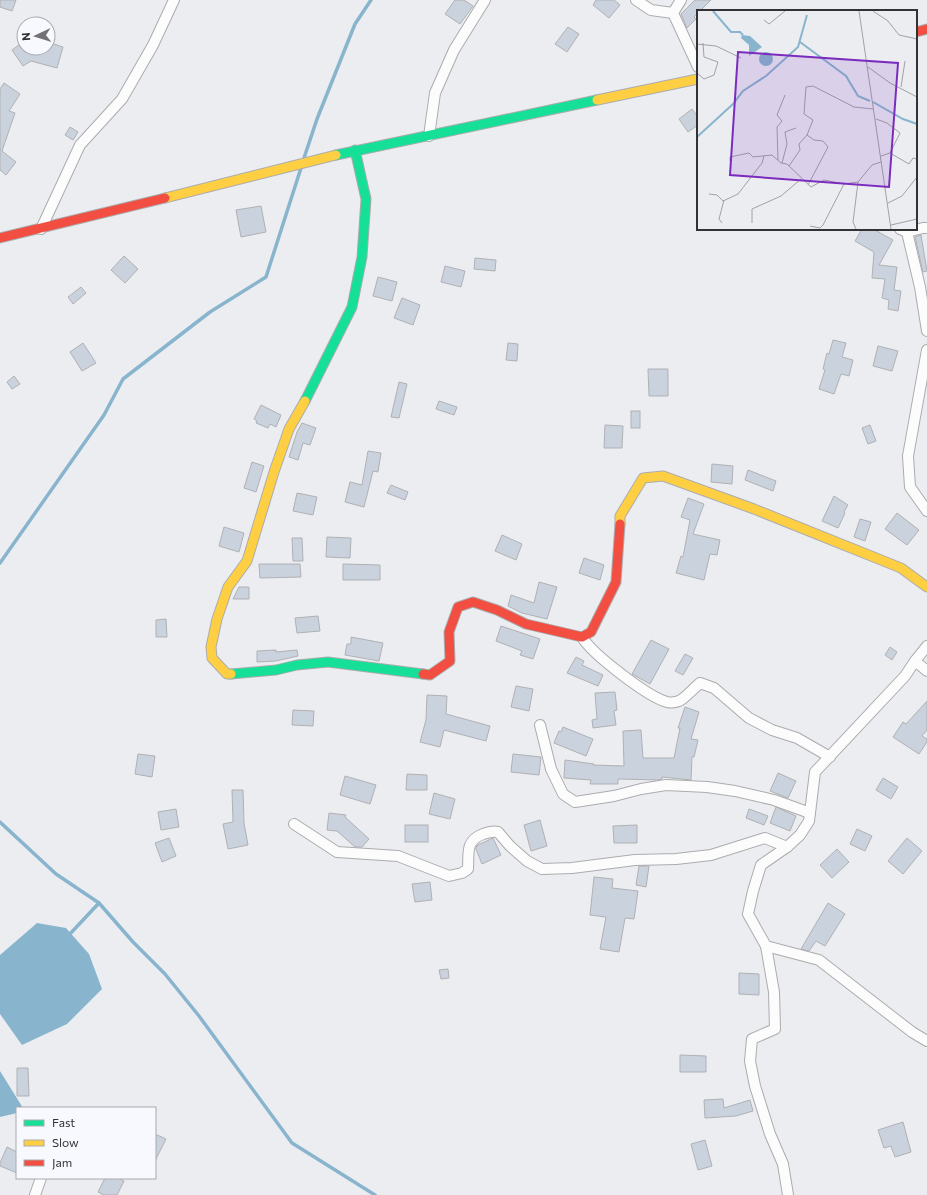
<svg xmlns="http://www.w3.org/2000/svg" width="927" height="1195" viewBox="0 0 927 1195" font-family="Commissioner,sans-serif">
  <rect width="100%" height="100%" fill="#ecedf1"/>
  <!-- water -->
  <g fill="#88b5cd">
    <polygon points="37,923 66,928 89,954 102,989 67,1024 22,1045 0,1014 0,955"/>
    <polygon points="0,1071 23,1108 17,1108 17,1113 0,1117"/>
  </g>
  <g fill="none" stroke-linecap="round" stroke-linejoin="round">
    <!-- stream -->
    <g stroke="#88b5cd" stroke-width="3.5">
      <polyline points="304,158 317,119 355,24 371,0"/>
      <polyline points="0,563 104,415 123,379 210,312 266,277 301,168"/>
      <polyline points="0,822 56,874 99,903 133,942 165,974 199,1016 292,1143 375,1195"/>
      <polyline points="68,936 99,903"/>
    </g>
  </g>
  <!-- building -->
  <g fill="#cad2dd" stroke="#b0b1b4">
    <polygon points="0,0 16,0 12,11 0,7"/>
    <polygon points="455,0 464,0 473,6 460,24 445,14"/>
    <polygon points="596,0 614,0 620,5 609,18 593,5"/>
    <polygon points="695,0 711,0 700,11 698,11 698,13 694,17 696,19 687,28 681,14"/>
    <polygon points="568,27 579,34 567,52 555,44"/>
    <polygon points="24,41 24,48 48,48 48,42 63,47 57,68 31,61 23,66 12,50"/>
    <polygon points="4,83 20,94 9,111 15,113 2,151 16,162 6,175 0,170 0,89"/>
    <polygon points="692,109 698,117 698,125 688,132 679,119"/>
    <polygon points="70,127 78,132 73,140 65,135"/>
    <polygon points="261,206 266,232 241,237 236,210"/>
    <polygon points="862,229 873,229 893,240 879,265 897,267 894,290 901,291 898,311 888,309 889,300 882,298 885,279 872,278 874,252 855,241"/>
    <polygon points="921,235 927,271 923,272 915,237"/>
    <polygon points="124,256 138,269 125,283 111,270"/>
    <polygon points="475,258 496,260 495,271 474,269"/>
    <polygon points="445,266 465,271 461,287 441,282"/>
    <polygon points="378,277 397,282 392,301 373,296"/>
    <polygon points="81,287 86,293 73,304 68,297"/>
    <polygon points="402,298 420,305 413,325 394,318"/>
    <polygon points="833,340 846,343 842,357 853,360 849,376 841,374 834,394 819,389 825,370 823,369 827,353 829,354"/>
    <polygon points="83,343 96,363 82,371 70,352"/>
    <polygon points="508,343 518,344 517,361 506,360"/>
    <polygon points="878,346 898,351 892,371 873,366"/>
    <polygon points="648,369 668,369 668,396 649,396"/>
    <polygon points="14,376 20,384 12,389 7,382"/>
    <polygon points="399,382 407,384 399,418 391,417"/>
    <polygon points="439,401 457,407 454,415 436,409"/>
    <polygon points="261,405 281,415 276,427 270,424 268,428 256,423 257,421 254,419"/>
    <rect x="631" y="411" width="9" height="17"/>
    <polygon points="302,423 316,428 310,445 303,443 298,460 289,457 297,432"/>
    <polygon points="605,425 623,426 622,448 604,448"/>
    <polygon points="870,425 876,441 868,444 862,428"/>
    <polygon points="368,451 381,453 378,472 373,471 364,507 345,502 350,482 362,485"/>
    <polygon points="252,462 264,466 256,492 244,488"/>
    <polygon points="712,464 733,466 732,484 711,482"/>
    <polygon points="748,470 776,481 773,491 745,480"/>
    <polygon points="391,485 408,492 405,500 387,493"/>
    <polygon points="297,493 317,497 313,515 293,511"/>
    <polygon points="834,496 848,505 844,512 845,513 838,528 822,521"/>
    <polygon points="688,498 704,504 693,534 720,540 717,555 710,554 704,580 676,573 681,556 683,557 690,520 681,517"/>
    <polygon points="897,513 919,530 907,545 885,529"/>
    <polygon points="860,519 871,522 865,541 854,537"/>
    <polygon points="224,527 244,533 239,552 219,546"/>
    <polygon points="502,535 522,544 516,560 495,551"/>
    <polygon points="327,537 351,538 350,558 326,557"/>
    <polygon points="292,538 302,538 303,561 293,561"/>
    <polygon points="584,558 604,565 600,580 579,573"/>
    <polygon points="259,564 300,564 301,577 260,578"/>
    <polygon points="343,564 380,565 380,580 343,580"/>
    <polygon points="539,582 557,587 547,619 522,613 508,606 511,595 534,603"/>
    <polygon points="239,587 249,587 249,599 233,599"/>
    <polygon points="318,616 320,631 297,633 295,618"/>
    <polygon points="166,619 167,637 156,637 156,620"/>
    <polygon points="501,626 540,639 533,659 520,655 522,651 496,641"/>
    <polygon points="351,637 383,643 379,661 345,655 347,644 351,644"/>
    <polygon points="651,640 669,649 650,684 632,674"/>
    <polygon points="890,647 897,652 892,660 885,655"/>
    <polygon points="276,650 276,652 297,650 298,656 276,661 257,662 257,651"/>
    <polygon points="685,654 693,658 683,675 675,671"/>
    <polygon points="576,657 584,661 582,665 603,675 598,686 567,673"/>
    <polygon points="516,686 533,689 529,711 511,707"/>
    <polygon points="615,692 617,710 614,711 616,725 593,728 592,720 597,719 595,693"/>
    <polygon points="427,695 447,696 446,714 490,726 486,741 444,730 440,747 420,742 426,720"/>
    <polygon points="927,701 927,730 922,736 927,739 927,742 919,754 893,737 903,722 906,724"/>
    <polygon points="685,707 699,712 691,739 698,740 694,757 692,757 691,780 662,777 662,779 658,780 618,779 618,784 590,784 591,780 564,778 565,760 594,764 593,765 624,766 623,731 641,730 643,758 674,758 680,728 678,728"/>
    <polygon points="293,710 314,711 313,726 292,725"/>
    <polygon points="563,727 593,739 586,756 554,743 559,731 561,732"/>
    <polygon points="138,754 155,756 152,777 135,774"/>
    <polygon points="513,754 541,757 539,775 511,772"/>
    <polygon points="778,773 796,781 788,798 770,791"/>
    <polygon points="407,774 427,775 427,790 406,790"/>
    <polygon points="345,776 376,785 370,804 340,795"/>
    <polygon points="883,778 898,787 891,799 876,790"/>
    <polygon points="232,790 243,790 244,823 248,845 228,849 223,824 233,822"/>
    <polygon points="434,793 455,799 450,819 429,814"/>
    <polygon points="776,807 796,816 790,831 770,823"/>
    <polygon points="176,809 179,827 161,830 158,812"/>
    <polygon points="749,809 768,816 764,825 746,818"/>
    <polygon points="329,813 346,815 345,817 369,839 362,847 355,847 337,831 327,830"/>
    <polygon points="540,820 547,846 531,851 524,825"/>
    <rect x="405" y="825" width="23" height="17"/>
    <polygon points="637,825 637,843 614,843 613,826"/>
    <polygon points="857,829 872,836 865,851 850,844"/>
    <polygon points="169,838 176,856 162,862 155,843"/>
    <polygon points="493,838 501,855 482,864 476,849 476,847 478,845"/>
    <polygon points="907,838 922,851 903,874 888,861"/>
    <polygon points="837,849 849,862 832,878 820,865"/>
    <polygon points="639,866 649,866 646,887 636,885"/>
    <polygon points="594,877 613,879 612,888 638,891 634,919 625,918 619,952 600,949 606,917 590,915"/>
    <polygon points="430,882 432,900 415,902 412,884"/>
    <polygon points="828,903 845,914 825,946 816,941 809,951 801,949"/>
    <polygon points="448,969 449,978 441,979 439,970"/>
    <polygon points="739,973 759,974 759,995 739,994"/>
    <polygon points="680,1055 706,1056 706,1072 680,1072"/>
    <polygon points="17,1068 28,1068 29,1096 17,1096"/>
    <polygon points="723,1099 724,1108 750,1100 753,1111 736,1116 705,1118 704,1100"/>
    <polygon points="903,1122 911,1152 895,1157 891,1146 884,1148 878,1130"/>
    <polygon points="155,1134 166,1139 155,1161"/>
    <polygon points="705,1140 712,1166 698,1170 691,1144"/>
    <polygon points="7,1147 17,1152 17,1173 0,1166 0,1163"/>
    <polygon points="105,1178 118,1178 124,1181 117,1195 104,1195 98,1192"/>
  </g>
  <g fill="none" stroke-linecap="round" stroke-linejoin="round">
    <defs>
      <g id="street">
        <polyline points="636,0 651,10 673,13"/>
        <polyline points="681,0 673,13 698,67"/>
        <polyline points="429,136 435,93 454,50 485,0"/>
        <polyline points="41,229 80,145 122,99 153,45 174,0"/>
        <polyline points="900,229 907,232 920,287 927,331"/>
        <polyline points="907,232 923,228 927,228"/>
        <polyline points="927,350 908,456 910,487 927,511"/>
        <path d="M582,637c10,17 66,60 85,65 3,1 9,0 12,-1 5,-2 16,-14 21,-18l14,5 35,30 23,12 25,8 33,19"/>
        <polyline points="915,661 927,671"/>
        <polyline points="540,725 551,769 563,794 575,802 614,796 641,789 666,785 707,787 735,791 774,800 810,813"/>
        <path d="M294,824l43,28 61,4 51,20 13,-3 6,-4c1,-16 -3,-28 15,-35 6,-2 9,-3 15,-2l12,14 17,15 15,8 30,-1 63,-8 41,-1 35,-4 54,-17 22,9"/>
        <polyline points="766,946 819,960 912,1032 927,1041"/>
        <polyline points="35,1195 41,1178"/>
        <polyline points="788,1195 783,1164 770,1134 755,1086 750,1061 752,1039 775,1029 774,992 766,946 748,914 753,891 761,865 787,847 800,835 809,821 815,772 905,676 915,661 927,646"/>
      </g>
      <g id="fast">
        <polyline points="336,155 597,100"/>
        <polyline points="305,401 352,307 362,257 366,199 355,150"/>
        <polyline points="231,674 276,670 297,665 328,662 423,674"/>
      </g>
      <g id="slow">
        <polyline points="597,100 698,79"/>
        <polyline points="165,198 336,155"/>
        <polyline points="620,524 620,516 643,478 663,476 754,509 901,568 927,587"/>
        <polyline points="231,674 227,674 212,658 211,647 217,619 228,587 247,561 274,472 289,429 305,401"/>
      </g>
      <g id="jam">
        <polyline points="916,32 927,29"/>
        <polyline points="0,238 165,198"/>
        <polyline points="423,674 430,675 450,661 449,632 458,607 473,602 497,610 526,624 582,637 591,632 616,582 620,524"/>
      </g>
    </defs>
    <!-- street casing -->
    <use href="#street" stroke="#abacae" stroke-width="12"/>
    <!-- fast casing -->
    <use href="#fast" stroke="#abacae" stroke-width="11"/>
    <!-- slow casing -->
    <use href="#slow" stroke="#abacae" stroke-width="11"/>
    <!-- jam casing -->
    <use href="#jam" stroke="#abacae" stroke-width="11"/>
    <!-- street -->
    <use href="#street" stroke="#fcfcfd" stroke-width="10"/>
    <!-- fast -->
    <use href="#fast" stroke="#16e098" stroke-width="9"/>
    <!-- slow -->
    <use href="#slow" stroke="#ffcf43" stroke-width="9"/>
    <!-- jam -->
    <use href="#jam" stroke="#f24e42" stroke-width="9"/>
  </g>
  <!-- overview -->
  <g transform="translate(697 10)">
    <rect width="220" height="220" fill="#ecedf1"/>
    <path d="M45,25l8,1 12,11 -13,9v-11l-8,-7zM62 49a7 7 0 1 1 14 0a7 7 0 1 1-14 0Z" fill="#88b5cd"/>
    <path fill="none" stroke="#88b5cd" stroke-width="2" d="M16,1l18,21h9l3,3M103,32l46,34 12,20 12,5M176,92l30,17 14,5M0,127l36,-33 10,-13 23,-15 32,-29 9,-32"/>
    <path fill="none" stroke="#a2a2a6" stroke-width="1" d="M162,1l32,218M176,1l15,10 11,14 18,4M67,10l5,4 16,-13M0,34l19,2 25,12M171,57l22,16 27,14M0,63l7,6 10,-4 3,-10 1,-3 -14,-5 -1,-14M204,77l4,-26M179,109l11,4 13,10 -10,20M184,146l9,-3 19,11 4,-6 4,1M81,150l-1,-33 5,-6 -5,-6 8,-20M33,151v-4l19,-4 4,4 19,-2 9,8 6,1 24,23 13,-7 20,4 14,-2 14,-17 9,-3M85,153l5,-19 -2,-12 11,-4M92,156l11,-16 -1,-6 8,-9M111,175l20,-38 -5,-6 -9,-1 -7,-5 6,-15 -9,-6 2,-27 7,-1 41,21 19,2M12,184l8,1 6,6 15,-7 24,-31 2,-7M191,193l14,-7 15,-19M25,213l-3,-4 5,-19M55,213v-14l29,-13 20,-17M194,215l26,-6M113,216l10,2 3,-3 21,-41M159,219l-3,-7 5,-40"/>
    <path fill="#7b2cbf" fill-opacity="0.15" stroke="#7b2cbf" stroke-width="2" d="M41,42l160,11 -9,124 -159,-12z"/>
    <rect width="220" height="220" fill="none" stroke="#323235" stroke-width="2"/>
  </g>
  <!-- legend -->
  <rect x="16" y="1107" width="140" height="72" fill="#f8f9ff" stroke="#a9a9ae"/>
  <rect x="24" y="1120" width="20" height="6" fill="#16e098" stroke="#a9a9ae"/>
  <text x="52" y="1127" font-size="12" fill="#323235">Fast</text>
  <rect x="24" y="1140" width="20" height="6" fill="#ffcf43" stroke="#a9a9ae"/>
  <text x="52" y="1147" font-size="12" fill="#323235">Slow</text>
  <rect x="24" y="1160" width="20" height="6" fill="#f24e42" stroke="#a9a9ae"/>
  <text x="52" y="1167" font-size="12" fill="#323235">Jam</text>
  <!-- north arrow -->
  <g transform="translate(36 36) rotate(266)"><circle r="19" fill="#f8f9ff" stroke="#a9a9ae"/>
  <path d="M0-3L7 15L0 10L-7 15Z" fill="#737377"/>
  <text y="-6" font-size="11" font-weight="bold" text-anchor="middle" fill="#323235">N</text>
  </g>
</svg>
